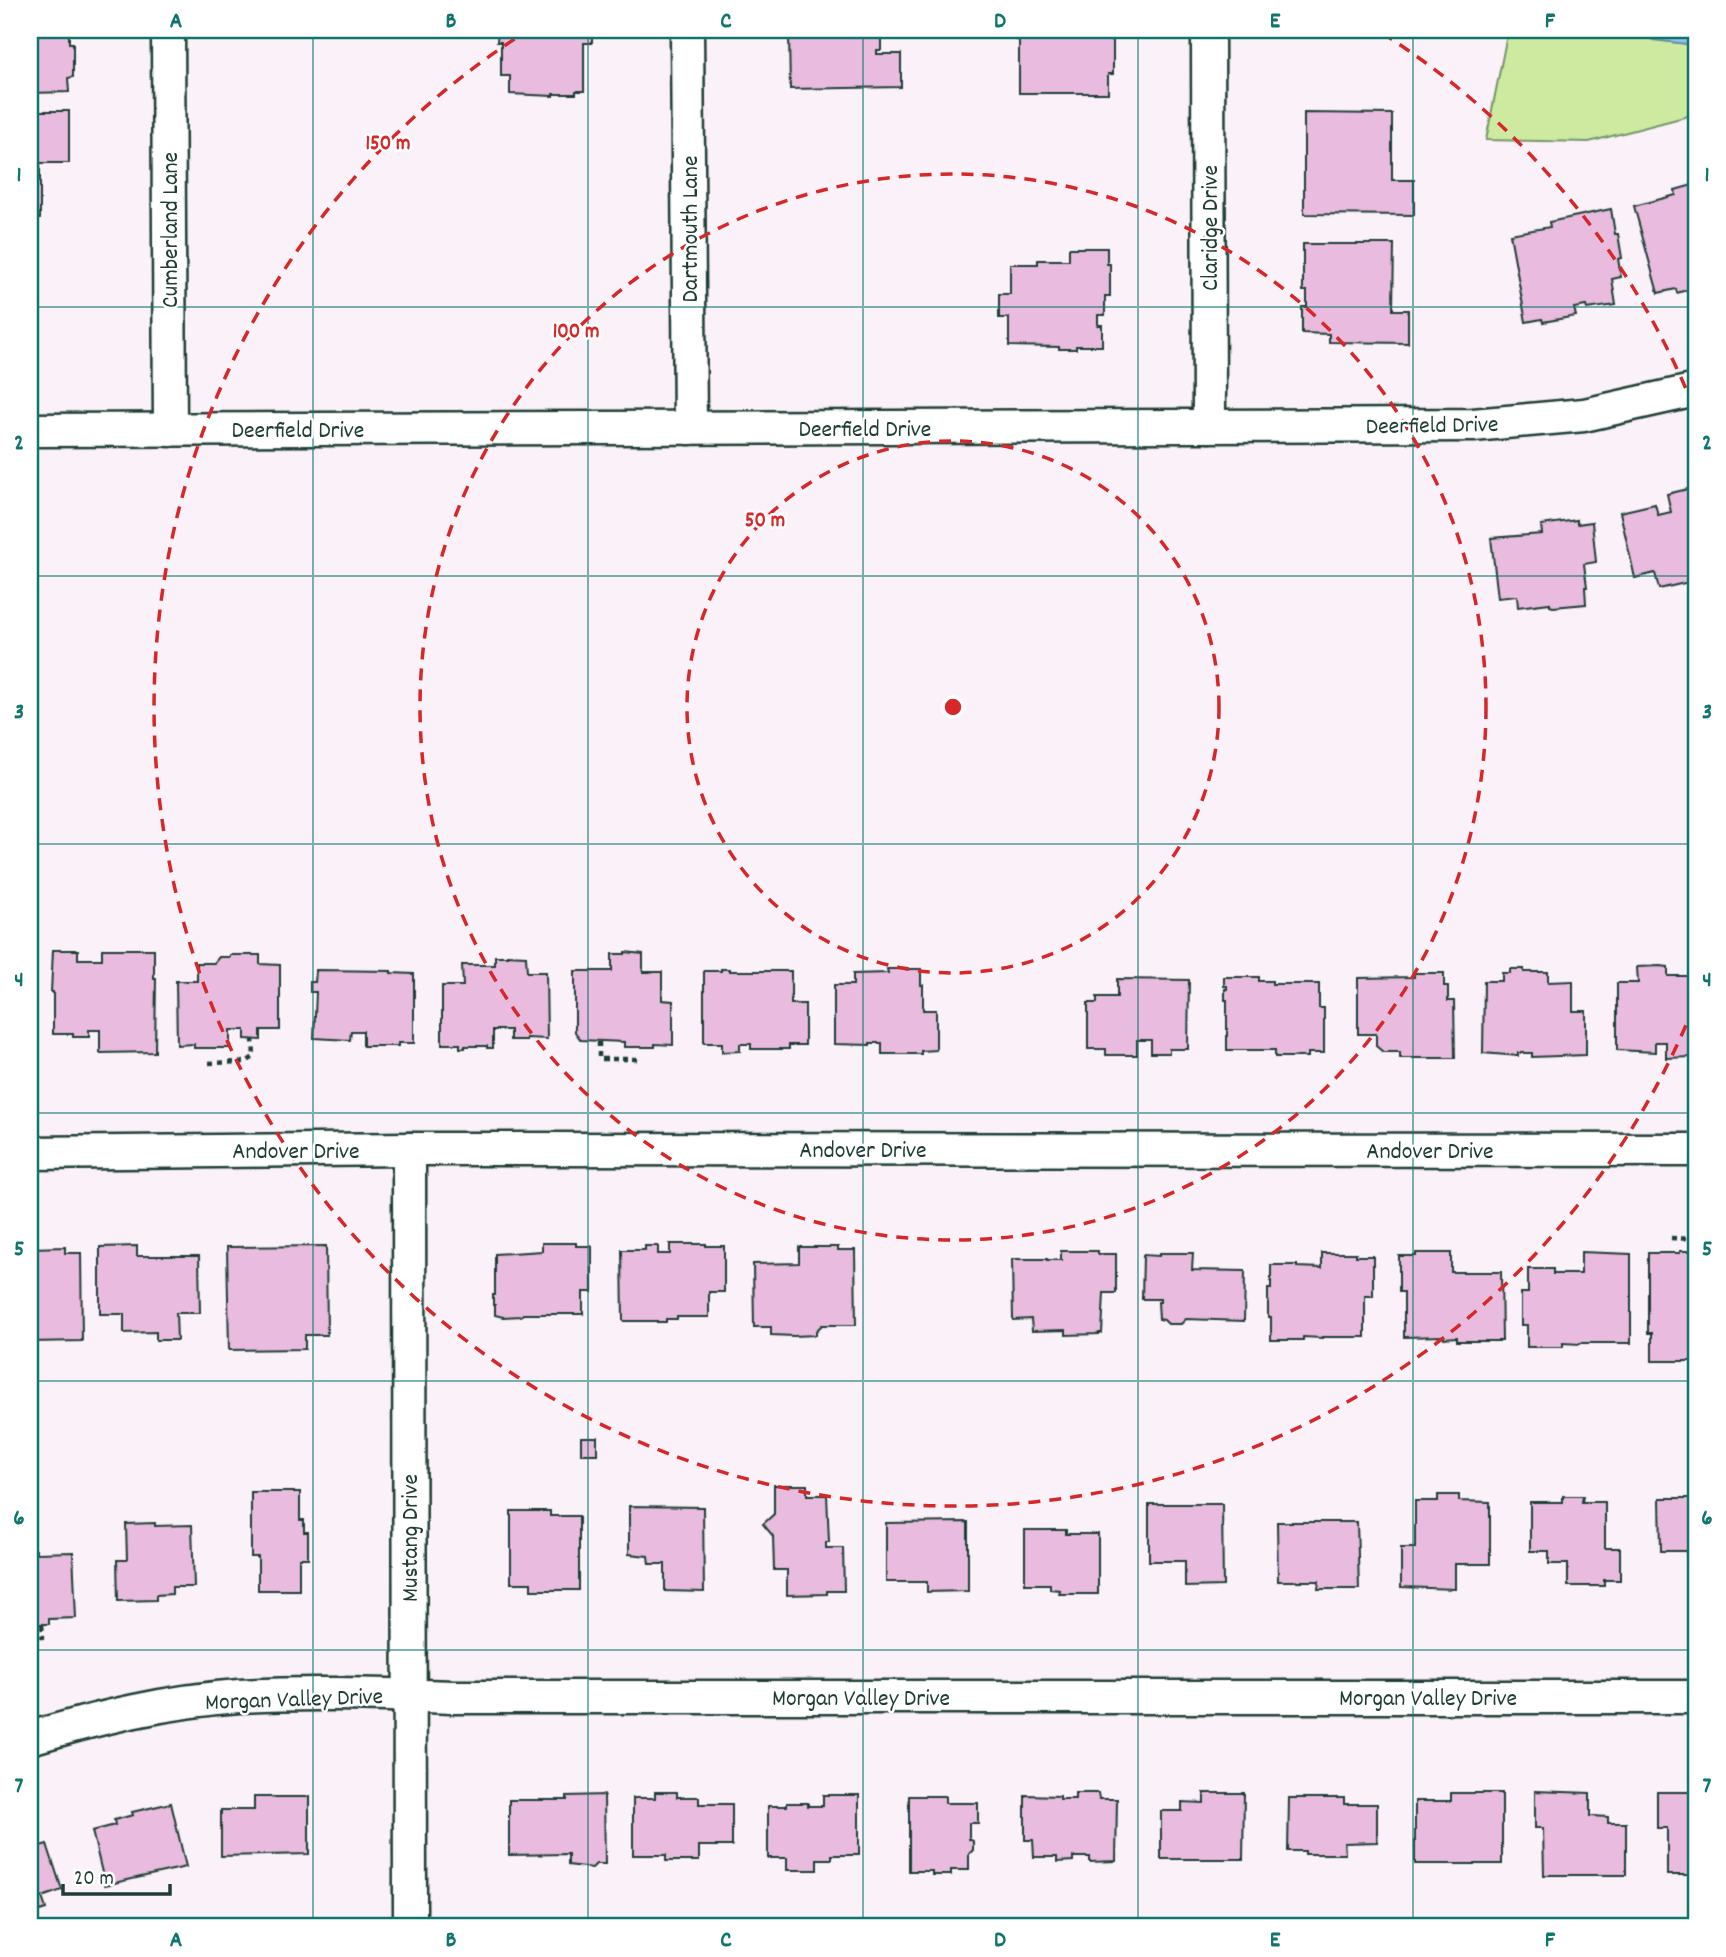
<svg xmlns="http://www.w3.org/2000/svg" width="1726" height="1957" viewBox="0 0 1726 1957" font-family="Dekko,sans-serif">
  <rect width="100%" height="100%" fill="#fbf1f8"/>
  <filter id="ink" filterUnits="userSpaceOnUse"><feTurbulence type="fractalNoise" baseFrequency=".0143" numOctaves="2"/><feDisplacementMap in="SourceGraphic" scale="14" xChannelSelector="R" yChannelSelector="G"/><feConvolveMatrix kernelMatrix="1 2 1 2 8 2 1 2 1" color-interpolation-filters="sRGB"/></filter>
  <g filter="url(#ink)">
    <!-- green -->
    <polygon fill="#cdeaa0" stroke="#76946a" stroke-width="2" points="1508,30 1696,30 1696,114 1589,142 1486,140"/>
    <!-- water -->
    <polygon fill="#8ec1eb" stroke="#628ca2" stroke-width="2" points="1637,30 1696,30 1696,44 1686,44 1653,40"/>
    <!-- building -->
    <g fill="#e9bbde" stroke="#1f3d34" stroke-width="2">
      <polygon points="30,30 69,30 69,43 73,43 73,77 68,78 69,92 30,93"/>
      <polygon points="498,30 592,30 592,43 584,43 584,91 576,91 576,94 553,94 553,96 510,94 510,76 501,76 501,42 497,42"/>
      <polygon points="785,30 877,30 878,38 881,38 881,50 877,50 877,54 901,54 901,87 790,89 789,37 785,37"/>
      <polygon points="1015,30 1110,30 1110,41 1113,41 1113,74 1108,74 1108,93 1019,93 1019,40 1015,40"/>
      <polygon points="30,111 69,111 69,163 40,163 40,219 30,219"/>
      <polygon points="1304,113 1392,114 1392,180 1414,180 1414,215 1304,214"/>
      <polygon points="1696,184 1696,287 1677,293 1676,289 1658,293 1634,206 1676,195 1675,190"/>
      <polygon points="1611,209 1615,234 1618,234 1622,258 1618,259 1621,277 1612,279 1616,305 1587,309 1586,306 1574,308 1576,316 1543,322 1542,319 1526,322 1510,234 1550,227 1549,222"/>
      <polygon points="1303,244 1394,244 1393,310 1408,310 1408,343 1329,342 1329,334 1302,333 1302,307 1307,307 1307,291 1303,291"/>
      <polygon points="1069,248 1107,248 1107,264 1110,264 1110,296 1105,296 1105,315 1098,315 1098,325 1102,325 1102,346 1076,346 1076,349 1059,349 1059,347 1009,346 1009,318 999,318 999,294 1010,294 1010,264 1038,264 1038,260 1069,260"/>
      <polygon points="1696,487 1696,571 1687,573 1689,582 1659,589 1655,573 1635,578 1620,512 1655,504 1658,515 1671,512 1667,494"/>
      <polygon points="1577,520 1577,524 1592,522 1596,562 1584,564 1587,587 1585,587 1586,604 1553,607 1550,606 1550,603 1518,607 1517,596 1498,598 1491,538 1542,534 1541,525"/>
      <polygon points="102,949 154,949 154,979 156,979 155,1052 100,1053 100,1030 89,1030 89,1037 73,1037 73,1034 53,1034 53,992 51,992 53,950 78,950 78,959 102,959"/>
      <polygon points="625,952 643,954 643,972 662,972 662,1000 673,1001 673,1045 655,1044 655,1047 624,1047 624,1042 581,1040 575,1032 575,971 612,971 612,954 625,954"/>
      <polygon points="230,955 260,955 260,964 280,965 280,1030 261,1030 261,1040 245,1039 245,1030 230,1030 230,1048 194,1048 194,1044 177,1045 176,981 197,981 197,963 214,963 219,957 230,957"/>
      <polygon points="507,955 526,956 527,972 546,972 547,1039 526,1038 526,1040 510,1040 510,1030 493,1030 493,1048 487,1048 487,1046 465,1046 465,1048 460,1048 460,1044 442,1044 442,986 463,986 462,965 495,965 495,956 507,956"/>
      <polygon points="1660,966 1668,967 1668,976 1696,976 1696,1059 1692,1059 1692,1057 1666,1058 1666,1042 1655,1042 1655,1052 1617,1050 1617,983 1638,983 1637,967"/>
      <polygon points="721,969 729,969 729,971 791,971 791,1004 805,1004 805,1045 789,1045 789,1049 751,1049 751,1044 740,1044 740,1051 722,1052 722,1043 704,1043 704,971 721,971"/>
      <polygon points="887,969 921,969 921,985 923,985 923,1010 936,1010 936,1050 921,1051 921,1054 882,1054 882,1043 870,1043 870,1045 834,1044 834,985 853,985 853,974 888,973"/>
      <polygon points="1510,969 1524,969 1524,972 1548,972 1548,982 1573,981 1573,1011 1586,1011 1586,1055 1532,1057 1532,1053 1518,1053 1518,1056 1483,1053 1484,981 1502,981 1502,973 1510,973"/>
      <polygon points="316,970 391,971 391,973 414,974 414,1043 398,1043 398,1046 363,1046 363,1031 351,1031 350,1040 314,1038 316,992 310,992 310,982 315,982"/>
      <polygon points="1414,973 1444,973 1444,986 1448,986 1448,1001 1454,1001 1455,1058 1400,1058 1400,1052 1383,1052 1376,1046 1376,1034 1358,1034 1358,978 1414,977"/>
      <polygon points="1224,977 1259,977 1259,981 1272,981 1272,984 1319,984 1319,1008 1324,1008 1324,1053 1308,1053 1308,1057 1275,1057 1275,1050 1227,1050 1227,1000 1225,1000 1225,989 1227,989 1227,986 1224,986"/>
      <polygon points="1117,979 1189,980 1188,1049 1169,1049 1169,1053 1151,1053 1151,1040 1137,1040 1137,1055 1106,1055 1106,1049 1088,1049 1088,1003 1097,1003 1097,997 1117,997"/>
      <polygon points="542,1243 576,1243 576,1246 592,1246 592,1292 583,1292 583,1314 523,1314 521,1316 503,1317 495,1315 495,1305 493,1305 493,1295 495,1295 495,1254 542,1251"/>
      <polygon points="670,1244 706,1244 706,1246 724,1246 724,1292 709,1292 709,1317 677,1317 677,1319 666,1319 666,1322 657,1322 657,1321 623,1321 622,1250 645,1250 645,1246 658,1246 658,1254 670,1254"/>
      <polygon points="137,1246 137,1256 199,1256 200,1313 176,1313 177,1340 156,1340 156,1332 124,1333 124,1314 100,1314 100,1247"/>
      <polygon points="326,1246 327,1335 305,1335 305,1349 229,1350 227,1247"/>
      <polygon points="65,1247 65,1253 81,1253 82,1341 30,1342 30,1344 30,1248"/>
      <polygon points="799,1247 838,1247 838,1250 855,1250 856,1325 822,1325 816,1331 816,1335 794,1336 771,1335 771,1327 754,1327 753,1264 799,1263"/>
      <polygon points="1061,1251 1098,1251 1098,1254 1116,1254 1116,1293 1104,1293 1102,1333 1099,1333 1099,1334 1066,1335 1066,1330 1032,1331 1031,1319 1013,1320 1012,1259 1047,1259 1047,1260 1061,1260"/>
      <polygon points="1680,1251 1696,1251 1696,1361 1652,1361 1652,1333 1648,1333 1648,1253 1680,1253"/>
      <polygon points="1581,1252 1631,1254 1631,1343 1580,1343 1580,1344 1563,1343 1563,1347 1527,1347 1527,1325 1521,1325 1521,1293 1528,1293 1528,1269 1553,1269 1553,1274 1581,1274"/>
      <polygon points="1159,1253 1193,1253 1192,1270 1245,1271 1244,1321 1186,1319 1181,1324 1168,1324 1164,1320 1159,1319 1158,1302 1160,1302 1160,1299 1142,1299 1143,1255 1159,1256"/>
      <polygon points="1322,1253 1356,1253 1356,1256 1373,1256 1373,1296 1365,1296 1365,1337 1322,1337 1322,1338 1303,1337 1303,1340 1271,1340 1271,1317 1268,1317 1268,1289 1271,1289 1271,1265 1297,1265 1297,1267 1322,1268"/>
      <polygon points="1416,1253 1451,1253 1451,1272 1501,1272 1502,1341 1457,1341 1457,1337 1444,1338 1444,1336 1404,1337 1404,1292 1399,1292 1399,1256 1416,1256"/>
      <rect x="581" y="1437" width="16" height="17"/>
      <polygon points="774,1485 807,1485 807,1495 827,1495 829,1542 826,1542 826,1548 843,1548 844,1591 827,1591 827,1594 787,1595 787,1570 774,1570 773,1536 763,1524 774,1514"/>
      <polygon points="251,1492 300,1492 300,1520 304,1520 304,1532 308,1532 308,1558 299,1558 299,1590 258,1590 258,1557 251,1557"/>
      <polygon points="1438,1495 1459,1495 1459,1501 1490,1502 1490,1564 1455,1564 1455,1589 1401,1587 1401,1548 1415,1548 1415,1501 1438,1501"/>
      <polygon points="1563,1496 1583,1496 1582,1502 1605,1502 1605,1548 1620,1548 1620,1580 1604,1580 1604,1586 1568,1586 1568,1564 1549,1564 1549,1551 1530,1551 1530,1502 1563,1502"/>
      <polygon points="1660,1498 1696,1498 1696,1587 1695,1560 1687,1560 1686,1551 1661,1551"/>
      <polygon points="1149,1504 1222,1504 1223,1586 1185,1587 1185,1561 1149,1561"/>
      <polygon points="629,1506 703,1507 704,1592 665,1591 665,1564 649,1564 648,1556 629,1554"/>
      <polygon points="511,1511 550,1511 550,1516 579,1516 579,1590 531,1590 531,1583 511,1583"/>
      <polygon points="968,1522 968,1591 927,1592 927,1582 886,1582 886,1523"/>
      <polygon points="1277,1522 1357,1522 1359,1589 1318,1589 1319,1581 1278,1581"/>
      <polygon points="155,1523 155,1526 192,1525 194,1587 172,1587 172,1594 156,1595 156,1600 118,1601 117,1560 127,1560 126,1524"/>
      <polygon points="1025,1530 1066,1530 1066,1534 1098,1534 1098,1594 1059,1594 1060,1590 1050,1589 1050,1584 1025,1584"/>
      <polygon points="30,1550 36,1550 36,1553 73,1552 76,1618 49,1619 49,1624 37,1624 38,1629 30,1630"/>
      <polygon points="1535,1791 1590,1793 1590,1816 1608,1817 1608,1823 1626,1823 1626,1875 1544,1875 1543,1828 1535,1828"/>
      <polygon points="655,1792 677,1792 677,1797 699,1797 699,1804 732,1804 732,1846 699,1846 699,1861 666,1861 666,1855 633,1855 633,1798 655,1798"/>
      <polygon points="1657,1792 1696,1792 1696,1875 1667,1875 1667,1828 1657,1828"/>
      <polygon points="1075,1793 1098,1793 1099,1799 1117,1799 1116,1861 1090,1862 1090,1857 1073,1857 1073,1861 1057,1862 1057,1857 1034,1857 1033,1840 1025,1840 1025,1795 1060,1796 1060,1799 1075,1799"/>
      <polygon points="1204,1793 1244,1793 1243,1859 1161,1859 1161,1811 1182,1811 1182,1802 1204,1803"/>
      <polygon points="1451,1793 1502,1793 1502,1864 1415,1864 1415,1801 1451,1801"/>
      <polygon points="604,1795 605,1864 596,1864 592,1868 568,1865 568,1854 509,1855 509,1800 567,1800 567,1796"/>
      <polygon points="823,1795 859,1795 859,1855 832,1855 832,1859 817,1859 817,1870 787,1870 787,1858 768,1858 768,1806 787,1806 787,1803 808,1803 808,1806 823,1806"/>
      <polygon points="909,1796 945,1796 945,1803 978,1803 978,1823 969,1823 969,1839 973,1841 973,1850 969,1854 969,1870 951,1870 951,1875 932,1875 932,1871 909,1871"/>
      <polygon points="254,1797 309,1797 309,1854 221,1856 221,1810 254,1810"/>
      <polygon points="1289,1798 1344,1798 1344,1804 1377,1804 1377,1842 1344,1843 1345,1854 1305,1854 1305,1851 1288,1851"/>
      <polygon points="171,1803 186,1867 105,1885 92,1831 115,1825 114,1820 133,1815 132,1812"/>
      <polygon points="47,1844 62,1890 42,1897 46,1909 30,1914 30,1849"/>
    </g>
    <g fill="none" stroke-linecap="round" stroke-linejoin="round">
      <defs>
        <g id="street">
          <polyline points="168,30 170,430"/>
          <polyline points="687,30 690,428"/>
          <polyline points="1208,30 1209,426"/>
          <polyline points="30,430 1473,425 1584,415 1696,390"/>
          <polyline points="409,1149 410,1927"/>
          <polyline points="30,1153 409,1149 1696,1150"/>
          <path d="M30,1738c68,-20 137,-37 209,-42 73,-4 146,-1 219,1h1238"/>
        </g>
      </defs>
      <!-- street casing -->
      <use href="#street" stroke="#1f3d34" stroke-width="37"/>
      <!-- path -->
      <g stroke="#1f3d34" stroke-width="4.5" stroke-dasharray="5 5" stroke-linecap="butt">
        <polyline points="599,1042 599,1059 639,1059"/>
        <polyline points="209,1063 246,1062 254,1057 253,1039"/>
        <polyline points="1671,1238 1696,1239"/>
        <polyline points="30,1637 43,1637 42,1624"/>
      </g>
      <!-- street -->
      <use href="#street" stroke="#fff" stroke-width="32"/>
    </g>
  </g>
  <!-- grid -->
  <path fill="none" stroke="#0f766e" stroke-width="2" stroke-opacity="0.55" d="M313,30v1897M588,30v1897M863,30v1897M1138,30v1897M1413,30v1897M30,307h1666M30,576h1666M30,844h1666M30,1113h1666M30,1381h1666M30,1650h1666"/>
  <!-- distance rings -->
  <g fill="none" stroke="#d62828" stroke-width="3.5" stroke-dasharray="12 9">
    <circle cx="953" cy="707" r="266"/>
    <circle cx="953" cy="707" r="533"/>
    <path d="M1694 1006A799 799 0 1 1 524 33M1382 33A799 799 0 0 1 1694 408"/>
  </g>
  <g text-anchor="middle" stroke-width="5" stroke-linejoin="round" paint-order="stroke">
    <!-- street labels -->
    <g font-size="24" fill="#1f3d34" stroke="#fff">
      <text transform="translate(1209 228) rotate(-90)" y="8">Claridge Drive</text>
      <text transform="translate(689 229) rotate(-90)" y="8">Dartmouth Lane</text>
      <text transform="translate(169 230) rotate(-90)" y="8">Cumberland Lane</text>
      <text transform="translate(1432 424) rotate(-1)" y="8">Deerfield Drive</text>
      <text x="865" y="436">Deerfield Drive</text>
      <text x="298" y="437">Deerfield Drive</text>
      <text x="863" y="1157">Andover Drive</text>
      <text x="296" y="1158">Andover Drive</text>
      <text x="1430" y="1158">Andover Drive</text>
      <text transform="translate(409 1538) rotate(-90)" y="8">Mustang Drive</text>
      <text x="861" y="1705">Morgan Valley Drive</text>
      <text x="1428" y="1705">Morgan Valley Drive</text>
      <text transform="translate(294 1698) rotate(-2)" y="8">Morgan Valley Drive</text>
    </g>
  </g>
  <circle cx="953" cy="707" r="10" fill="#d62828" stroke="#fff" stroke-width="3.5"/>
  <g font-size="21" text-anchor="middle" font-weight="bold" fill="#d62828" stroke="#fff" stroke-width="5" stroke-linejoin="round" paint-order="stroke">
    <text x="388" y="149">150 m</text>
    <text x="576" y="337">100 m</text>
    <text x="765" y="526">50 m</text>
  </g>
  <!-- margin -->
  <rect width="1726" height="1957" fill="none" stroke="#fff" stroke-width="77"/>
  <!-- scale -->
  <path d="M63 1884v10h107v-10" fill="none" stroke="#1f3d34" stroke-width="3.5"/>
  <text x="74" y="1884" font-size="21" fill="#1f3d34" stroke="#ffffff" stroke-width="5" paint-order="stroke">20 m</text>
  <rect x="38" y="38" width="1650" height="1880" fill="none" stroke="#0f766e" stroke-width="2.5"/>
  <g font-size="23" text-anchor="middle" font-weight="bold" fill="#0f766e">
    <text x="176" y="27">A</text>
    <text x="451" y="27">B</text>
    <text x="726" y="27">C</text>
    <text x="1000" y="27">D</text>
    <text x="1275" y="27">E</text>
    <text x="1550" y="27">F</text>
    <text x="19" y="181">1</text>
    <text x="1707" y="181">1</text>
    <text x="19" y="449">2</text>
    <text x="1707" y="449">2</text>
    <text x="19" y="718">3</text>
    <text x="1707" y="718">3</text>
    <text x="19" y="986">4</text>
    <text x="1707" y="986">4</text>
    <text x="19" y="1255">5</text>
    <text x="1707" y="1255">5</text>
    <text x="19" y="1524">6</text>
    <text x="1707" y="1524">6</text>
    <text x="19" y="1792">7</text>
    <text x="1707" y="1792">7</text>
    <text x="176" y="1946">A</text>
    <text x="451" y="1946">B</text>
    <text x="726" y="1946">C</text>
    <text x="1000" y="1946">D</text>
    <text x="1275" y="1946">E</text>
    <text x="1550" y="1946">F</text>
  </g>
</svg>
